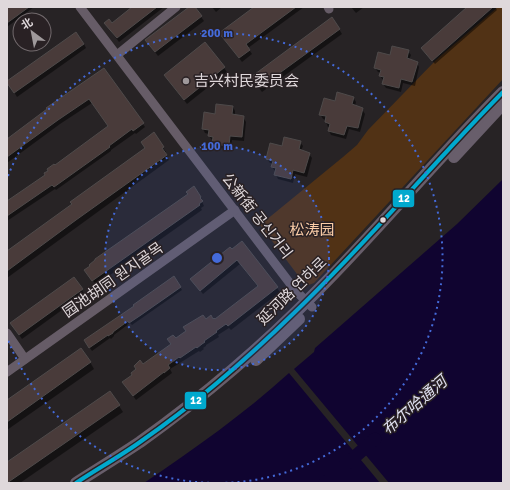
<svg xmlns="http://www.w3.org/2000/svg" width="510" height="490" viewBox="0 0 510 490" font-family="Signika,'Noto Sans SC','Noto Sans KR',sans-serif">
  <rect width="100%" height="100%" fill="#272325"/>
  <!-- green -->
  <polygon fill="#513215" points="498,7 503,7 503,79 314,283 306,286 260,225 343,157 357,145 368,130 436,60"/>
  <!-- water -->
  <g fill="#100430">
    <polygon points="503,179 503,483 389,483 294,369 314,352 315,348 457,224"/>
    <path d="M289,373l91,110h-236c50,-34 100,-69 145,-110z"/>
  </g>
  <!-- shadow -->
  <g fill="#0007">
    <polygon points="7,7 34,7 7,27"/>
    <polygon points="134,7 164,7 119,42 108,27"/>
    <polygon points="190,7 194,7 204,21 158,56 149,44"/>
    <polygon points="212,7 222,7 216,12"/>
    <polygon points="256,7 304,7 248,48 252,54 242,62 223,37"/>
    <polygon points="351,7 364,7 356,13"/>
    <polygon points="469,7 495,7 497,10 435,64 425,52"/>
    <polygon points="339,29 342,34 262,92 254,81"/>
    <polygon points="84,44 86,48 17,97 11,87"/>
    <polygon points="408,51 411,55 409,60 417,63 419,67 415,86 403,83 401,92 386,88 383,84 384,81 383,80 380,76 381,73 378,72 375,68 390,56"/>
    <polygon points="224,68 227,72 187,104 168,80"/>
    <polygon points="104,69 145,127 136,134 135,133 111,150 111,151 56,190 55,189 7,221 7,202 46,176 55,166 109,127 92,103 60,124 7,163 7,140"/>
    <polygon points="353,97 356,102 355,106 362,109 365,114 360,132 349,129 346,139 331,135 329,131 330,127 328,127 326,122 326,120 323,119 320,114 336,102"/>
    <polygon points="233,107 235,111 235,116 243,117 246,122 244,141 232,140 231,149 216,148 214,144 214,140 212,140 209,136 209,134 205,133 203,129 216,115"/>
    <polygon points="154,134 163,148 166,152 165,153 169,160 7,278 7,252 73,204 146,149"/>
    <polygon points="300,142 303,146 301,151 309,154 312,158 307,177 295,174 293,183 278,179 276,175 277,171 275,171 272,167 273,164 270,163 267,159 282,147"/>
    <polygon points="200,197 204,206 201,208 202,210 96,285 88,274"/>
    <polygon points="242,243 280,292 231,330 229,328 218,335 219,337 206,345 206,346 203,348 204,349 200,352 199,351 183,361 170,369 172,373 136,400 126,386 143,366 172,344 175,340 206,320 215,321 258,287 240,264 203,294 194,283"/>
    <polygon points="180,287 182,290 132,325 130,323 114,335 114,336 111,339 110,338 92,351 87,344"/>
    <polygon points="82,290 84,294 22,339 14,328"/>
    <polygon points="90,362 94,369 7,430 7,401"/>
    <polygon points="110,392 123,412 20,483 7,483 7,464"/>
  </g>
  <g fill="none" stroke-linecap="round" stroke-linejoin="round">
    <!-- river -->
    <polyline stroke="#100430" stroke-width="13" points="325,483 375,439"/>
  </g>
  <!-- building -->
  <g fill="#493b3a" stroke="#4e4a4a">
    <polygon points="7,7 29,7 7,23"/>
    <polygon points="132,7 157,7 117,38 104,23 109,19 112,23"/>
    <polygon points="189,7 195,7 202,16 155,52 145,40"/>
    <polygon points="254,7 296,7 246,44 250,50 239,58 219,33"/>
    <polygon points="467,7 493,7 432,61 421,48"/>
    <polygon points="332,17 340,29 259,88 251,77"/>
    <polygon points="76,32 84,44 14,93 7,83 7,81"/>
    <polygon points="205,42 225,67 184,100 164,75"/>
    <polygon points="392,46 409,50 407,58 418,62 412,82 401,79 399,88 382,84 384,77 379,76 381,70 374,68 378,52 390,55"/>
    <polygon points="104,68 144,123 133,131 132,129 109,146 110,147 54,187 52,185 7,216 7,201 45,175 44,173 48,171 47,169 54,164 55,165 108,126 89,99 58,120 7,157 7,139 47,109 46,108"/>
    <polygon points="337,92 354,97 352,104 363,108 358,128 347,126 344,135 328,131 330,124 325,122 326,116 319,115 324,98 335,101"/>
    <polygon points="216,104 233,106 232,114 244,116 242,137 230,136 229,146 212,144 213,137 208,136 209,130 202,129 204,112 215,114"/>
    <polygon points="154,132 164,147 162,148 167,155 76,220 7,271 7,251 72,204 70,202 145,148 141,142"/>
    <polygon points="284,137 301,141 299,149 310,153 304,173 293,170 291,179 274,175 276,168 271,167 273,161 266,159 270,143 282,146"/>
    <polygon points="194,186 201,197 200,198 203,201 199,204 200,205 92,281 84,270 90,266 89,265 95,260 95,259 188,194 186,192"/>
    <polygon points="242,241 278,287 228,326 226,324 216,331 217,332 204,341 205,342 202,344 197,348 196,347 180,358 179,357 168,365 170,368 164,373 164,372 133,396 122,382 132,375 131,373 136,369 134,366 140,360 143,364 171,344 167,339 173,335 176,338 183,333 186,331 183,327 203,315 206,319 211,315 213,319 214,318 215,319 258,286 237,260 200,291 190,279 230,247 232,249"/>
    <polygon points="174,276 181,287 141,315 129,323 128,321 113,332 113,333 108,336 108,335 89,348 84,340 134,306 133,305"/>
    <polygon points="74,277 83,289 19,335 10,323"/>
    <polygon points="81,348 91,362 7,422 7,400"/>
    <polygon points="110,391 120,405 7,483 7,462"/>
  </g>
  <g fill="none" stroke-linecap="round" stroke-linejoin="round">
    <!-- street -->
    <g stroke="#665c67" stroke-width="9">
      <polyline points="80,7 295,290 312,307"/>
      <polyline points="328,7 329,9"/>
      <polyline points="117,55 176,7"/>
      <polyline points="7,333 25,359"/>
      <polyline points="7,372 235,210"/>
    </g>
    <!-- secondary -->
    <g stroke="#685e6b" stroke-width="12">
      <polyline points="454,157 503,104"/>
      <polyline points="256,360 299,319"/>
      <path d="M76,483c22,-14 43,-27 64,-41 63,-45 123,-96 177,-151 64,-64 122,-135 186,-199"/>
    </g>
    <defs>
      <path id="bus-1" d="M76,483c21,-14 43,-26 64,-41 55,-38 107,-83 155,-130 73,-70 137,-148 208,-220"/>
    </defs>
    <!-- bus-1 casing -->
    <use href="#bus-1" stroke="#292124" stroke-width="7"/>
    <!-- bus-1 -->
    <use href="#bus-1" stroke="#00a9ce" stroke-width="4"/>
  </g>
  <!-- distance rings -->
  <circle cx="217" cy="258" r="112" fill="#446ad9" fill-opacity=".12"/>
  <g fill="none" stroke="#446ad9" stroke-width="2" stroke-dasharray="2 4">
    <circle cx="217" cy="258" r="112"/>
    <path d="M215 483A225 225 0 0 1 8 340M8 176A225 225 0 1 1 219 483"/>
  </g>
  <!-- markers -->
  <circle fill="#9f999b" stroke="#292124" stroke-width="1.5" cx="186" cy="81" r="4"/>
  <circle fill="#dfd8db" stroke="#292124" stroke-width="1.5" cx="383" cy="220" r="3.5"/>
  <g text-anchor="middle" stroke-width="3" stroke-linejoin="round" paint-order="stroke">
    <!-- poi labels -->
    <g font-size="15" fill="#dfd8db" stroke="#292124" text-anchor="start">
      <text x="194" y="86">吉兴村民委员会</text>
    </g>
    <!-- street labels -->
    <g font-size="15" fill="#dfd8db" stroke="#292124">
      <text transform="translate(257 216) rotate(52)" y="5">公新街 공신거리</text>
      <text transform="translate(113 280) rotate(-35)" y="5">园池胡同 원지골목</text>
      <text transform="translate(292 291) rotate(-44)" y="5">延河路 연하로</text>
    </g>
    <!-- park labels -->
    <g font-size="15" fill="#fbcda7" stroke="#292124">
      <text x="312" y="235">松涛园</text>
    </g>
    <!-- water labels -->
    <g font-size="16" font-style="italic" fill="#dfdff0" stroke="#292124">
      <text transform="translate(414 405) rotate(-41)" y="6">布尔哈通河</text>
    </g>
  </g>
  <circle cx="217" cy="258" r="6" fill="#446ad9" stroke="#292124" stroke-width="2"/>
  <g font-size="12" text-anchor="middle" font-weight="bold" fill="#446ad9" stroke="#292124" stroke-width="3" stroke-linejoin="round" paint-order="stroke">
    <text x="217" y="37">200 m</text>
    <text x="217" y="150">100 m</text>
  </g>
  <g stroke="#292124" stroke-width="1.5">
    <rect x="392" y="189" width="23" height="19" rx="4" fill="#00a9ce"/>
    <rect x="184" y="391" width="23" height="19" rx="4" fill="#00a9ce"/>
  </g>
  <g font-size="11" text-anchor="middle" font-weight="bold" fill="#fff">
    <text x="404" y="202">12</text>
    <text x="196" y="404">12</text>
  </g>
  <!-- border -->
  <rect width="510" height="490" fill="none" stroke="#dfd8db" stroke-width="16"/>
  <!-- north arrow -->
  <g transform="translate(32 32) rotate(328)"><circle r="19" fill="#292124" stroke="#726a6d"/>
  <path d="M0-3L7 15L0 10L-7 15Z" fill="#9f999b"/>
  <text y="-6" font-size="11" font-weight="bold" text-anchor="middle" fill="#dfd8db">北</text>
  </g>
</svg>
